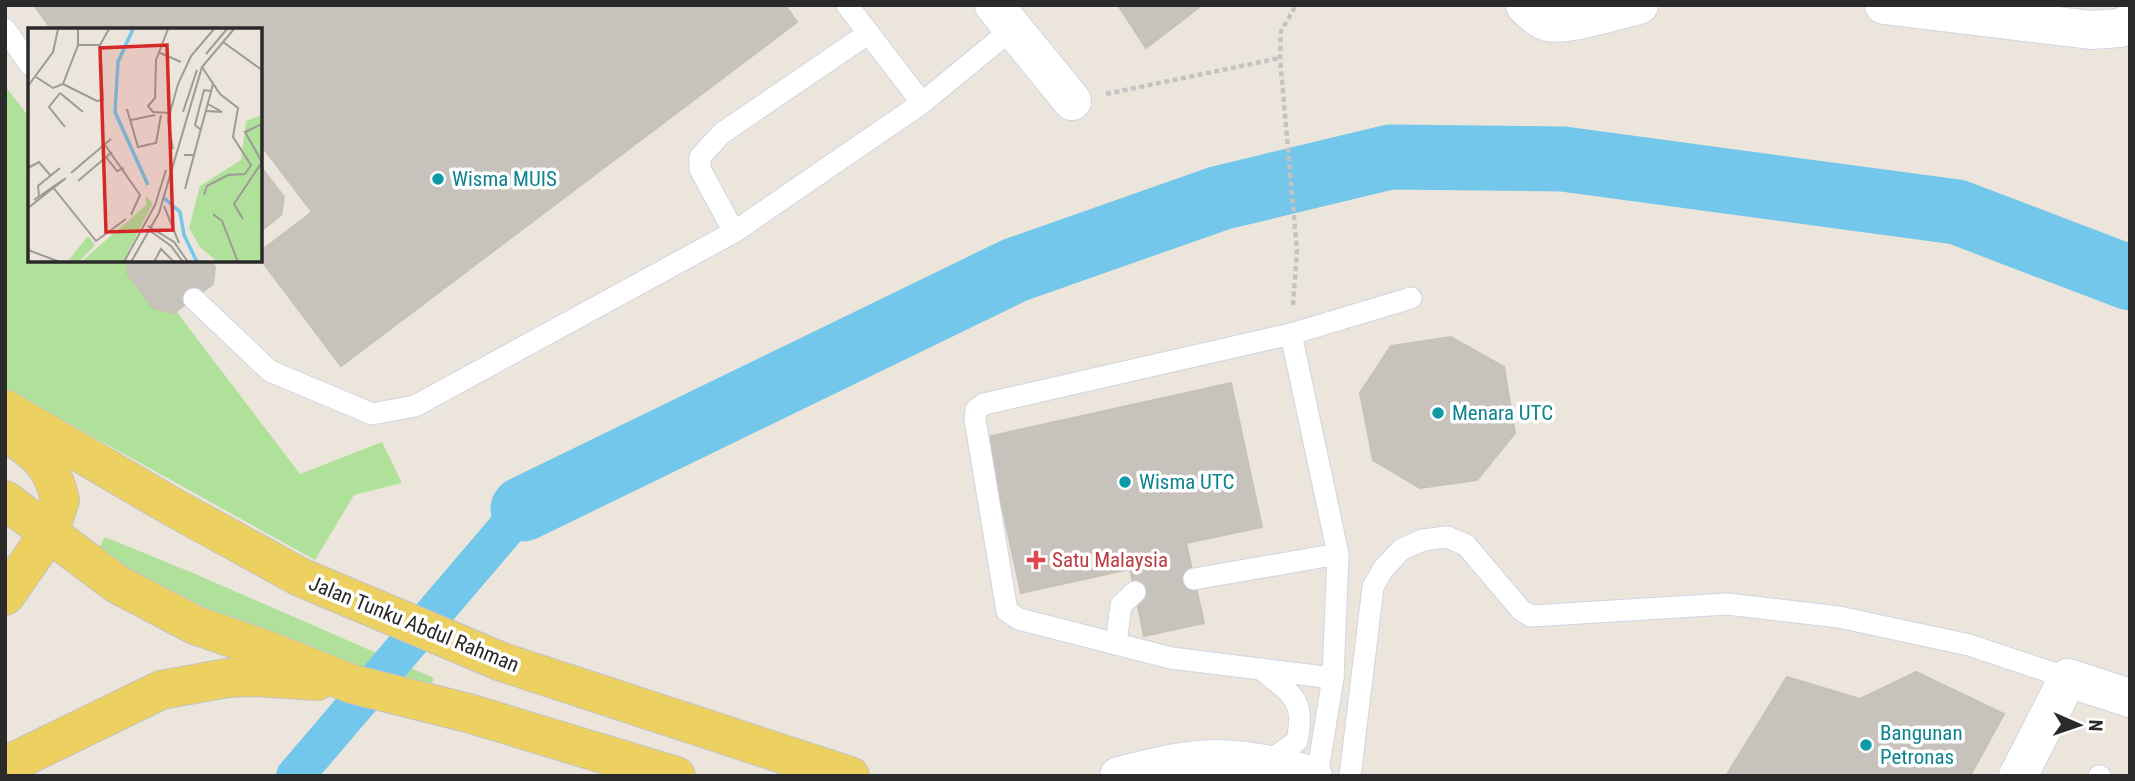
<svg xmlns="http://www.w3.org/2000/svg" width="2135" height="781" viewBox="0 0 2135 781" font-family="'Roboto Condensed',sans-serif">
  <rect width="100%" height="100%" fill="#ece5dc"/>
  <!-- green -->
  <g fill="#b0e19a">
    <polygon points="5,86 30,118 30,261 138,261 300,474 382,442 402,483 354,495 315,560 5,388"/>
    <polygon points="105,537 193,573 434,678 427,695 272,644 96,553"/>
  </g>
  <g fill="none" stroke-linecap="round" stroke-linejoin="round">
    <!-- canal -->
    <polyline stroke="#72c7eb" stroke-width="38" points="295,776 523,509"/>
    <!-- river -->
    <polyline stroke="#72c7eb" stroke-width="65" points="523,509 1015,270 1220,198 1390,157 1563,159 1957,212 2130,278"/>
  </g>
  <!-- building -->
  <g fill="#c7c2bc" stroke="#c7c1b6" stroke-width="2">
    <polygon points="34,5 785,5 797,22 341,366 261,260 261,251 312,212 261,145 261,30 52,30"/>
    <polygon points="1118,5 1202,5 1146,48"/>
    <polygon points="261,167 284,197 281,215 261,231"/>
    <polygon points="128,261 211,261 215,267 213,284 174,313 153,308 127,273"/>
    <polygon points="1451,337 1504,367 1515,433 1477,480 1420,488 1373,460 1360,393 1391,346"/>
    <polygon points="1231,383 1262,527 1186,543 1204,623 1144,636 1130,569 1021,593 987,437"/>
    <polygon points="1916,672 2004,714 1970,776 1726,776 1787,677 1860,699"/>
  </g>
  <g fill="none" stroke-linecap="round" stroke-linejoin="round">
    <defs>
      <g id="service">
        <polyline points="847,5 922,103"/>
        <polyline points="5,29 30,65"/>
        <polyline points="734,232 700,169 700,157 722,133 869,33"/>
        <polyline points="194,299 270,371 372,414 415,406 734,232 922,103 1012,29"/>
        <polyline points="1291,334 1338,554 1333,678 1317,776"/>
        <polyline points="1194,579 1338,554"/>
        <polyline points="1116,643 1121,605 1135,592"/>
        <path d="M1261,669c30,25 45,29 36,72l-21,15 -14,4"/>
        <polyline points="1333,678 1171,658 1019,619 1007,611 975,419 976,410 984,404 1291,334 1411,298"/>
        <polyline points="1350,776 1373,587 1383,569 1402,549 1423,540 1447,537 1466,545 1521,610 1531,616 1727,604 1839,617 1969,645 2068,678"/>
        <polyline points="2099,776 2100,776"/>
      </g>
      <g id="minor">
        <polyline points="994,5 1072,101"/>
        <path d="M1525,5c6,6 15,15 23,17 21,4 69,-12 91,-17"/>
        <polyline points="1884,5 2091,30 2120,28 2130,23"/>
        <polyline points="2018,776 2068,678 2130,698"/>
      </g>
      <path id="tertiary" d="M1119,776c33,-8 68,-18 102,-17 32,1 62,8 92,17"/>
      <g id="primary">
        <polyline points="5,409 171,506 300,577 502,662 850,776"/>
        <path d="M5,431c31,22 46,30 55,69l-11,33 -44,63"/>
        <polyline points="5,500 117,584 195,625 270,651 352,684 468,713 676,776"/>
        <polyline points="5,766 161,690 227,678 253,677 317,681"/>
      </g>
    </defs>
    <!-- service casing -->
    <use href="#service" stroke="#d1d4e2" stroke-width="23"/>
    <!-- minor casing -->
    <use href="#minor" stroke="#d1d4e2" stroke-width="40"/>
    <!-- tertiary casing -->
    <use href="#tertiary" stroke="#d1d4e2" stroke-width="40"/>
    <!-- primary casing -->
    <use href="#primary" stroke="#c3c3c3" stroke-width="40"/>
    <!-- path -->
    <g stroke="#c3c3c3" stroke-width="4.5" stroke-dasharray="5 3.5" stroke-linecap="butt">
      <polyline points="1106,94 1280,58"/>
      <polyline points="1293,305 1297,251 1280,58 1281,31 1296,5"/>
    </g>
    <!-- service -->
    <use href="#service" stroke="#fff" stroke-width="21"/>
    <!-- minor -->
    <use href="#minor" stroke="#fff" stroke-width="38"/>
    <!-- tertiary -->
    <use href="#tertiary" stroke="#fff" stroke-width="38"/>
    <!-- primary -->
    <use href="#primary" stroke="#ecd060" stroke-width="38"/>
  </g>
  <!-- markers -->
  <g fill="#0f9aa8" stroke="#fff" stroke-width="2.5">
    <circle cx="438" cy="179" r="7"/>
    <circle cx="1438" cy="413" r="7"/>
    <circle cx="1125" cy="482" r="7"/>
    <circle cx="1866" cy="745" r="7"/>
  </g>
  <path fill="#e0444e" stroke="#fff" stroke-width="2.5" d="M1032.5 549.5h7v7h7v7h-7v7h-7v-7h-7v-7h7z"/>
  <g text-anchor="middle" stroke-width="7" stroke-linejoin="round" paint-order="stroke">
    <!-- culture labels -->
    <g font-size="21" fill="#0d838f" stroke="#fff" text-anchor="start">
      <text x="452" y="186">Wisma MUIS</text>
      <text x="1452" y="420">Menara UTC</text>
      <text x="1139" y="489">Wisma UTC</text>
      <text x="1880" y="740">Bangunan<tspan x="1880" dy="24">Petronas</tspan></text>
    </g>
    <!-- health labels -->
    <g font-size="21" fill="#be3a42" stroke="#fff" text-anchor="start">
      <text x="1052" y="567">Satu Malaysia</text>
    </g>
    <!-- street labels -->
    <g font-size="21" fill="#2a2a2a" stroke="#fff">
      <text transform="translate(414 624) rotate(22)" y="7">Jalan Tunku Abdul Rahman</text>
    </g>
  </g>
  <!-- overview -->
  <g transform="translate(28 28)">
    <rect width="234" height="234" fill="#ece5dc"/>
    <path d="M234,87v147h-44l-18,-15 -11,-19 11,-42 41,-26 5,-39zM118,168l7,7 -30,59h-42l65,-57zM60,208l7,9 -16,17h-12z" fill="#b0e19a"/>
    <path fill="none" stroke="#72c7eb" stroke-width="3.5" d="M105,1l-15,33 -3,50 33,73M136,170l16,14 4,23 13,27"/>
    <path fill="none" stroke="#9e9a95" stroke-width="2" d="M140,1l-12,31 -1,38 -7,8 5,6 17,1M195,14l39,28M50,17h22M130,24l23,10M178,26l21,-25M174,39l18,27 18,14 -5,29 18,28 -6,9 -17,1 -21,11 -3,9M8,49l17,11 10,-4 15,-39v-16M35,56l34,17 6,-1 -3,-55 9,-16M0,58l25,-34 5,-23M32,65l-11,14 16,20M32,65l23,19M99,81l11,38 18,-4 5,-28M178,83l16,1 -14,-8M155,84l14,-42M103,92l24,-5M173,102l-6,-5 9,-35 7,1M77,117l35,50 -9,20M145,121l-5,-29 10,-36 13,-28 23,-27M156,127h10l19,-71M78,129l11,14 7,-3M0,140l11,-6 11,13M43,145l40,-34M50,153l34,-29M24,158l44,55 30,-22M157,161l9,-34M11,168l-1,-10 22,-18M6,172l29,-20M136,178l15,37M0,180l38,-30M185,186l9,7 16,41M215,191l-9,-15 28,-42 -17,-30 17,-8M120,198l26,16 14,20M121,202l22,16 12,16M0,222l32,12M96,234l31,-57 11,-35M103,234l28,-49 43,-146 32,-38M126,234l7,-13 13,13"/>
    <path fill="#d62828" fill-opacity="0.15" stroke="#d62828" stroke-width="3.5" d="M139,17l6,185 -67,2 -6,-184z"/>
    <rect width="234" height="234" fill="none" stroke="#2a2a2a" stroke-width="3.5"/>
  </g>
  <!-- border -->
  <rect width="2135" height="781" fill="none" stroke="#2a2a2a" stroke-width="14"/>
  <!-- north arrow -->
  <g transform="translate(2079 725) rotate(92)" stroke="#ffffff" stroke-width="5" paint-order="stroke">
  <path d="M0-5L12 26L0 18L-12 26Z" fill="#2a2a2a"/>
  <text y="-10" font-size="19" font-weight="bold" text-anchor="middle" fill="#2a2a2a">N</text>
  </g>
</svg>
